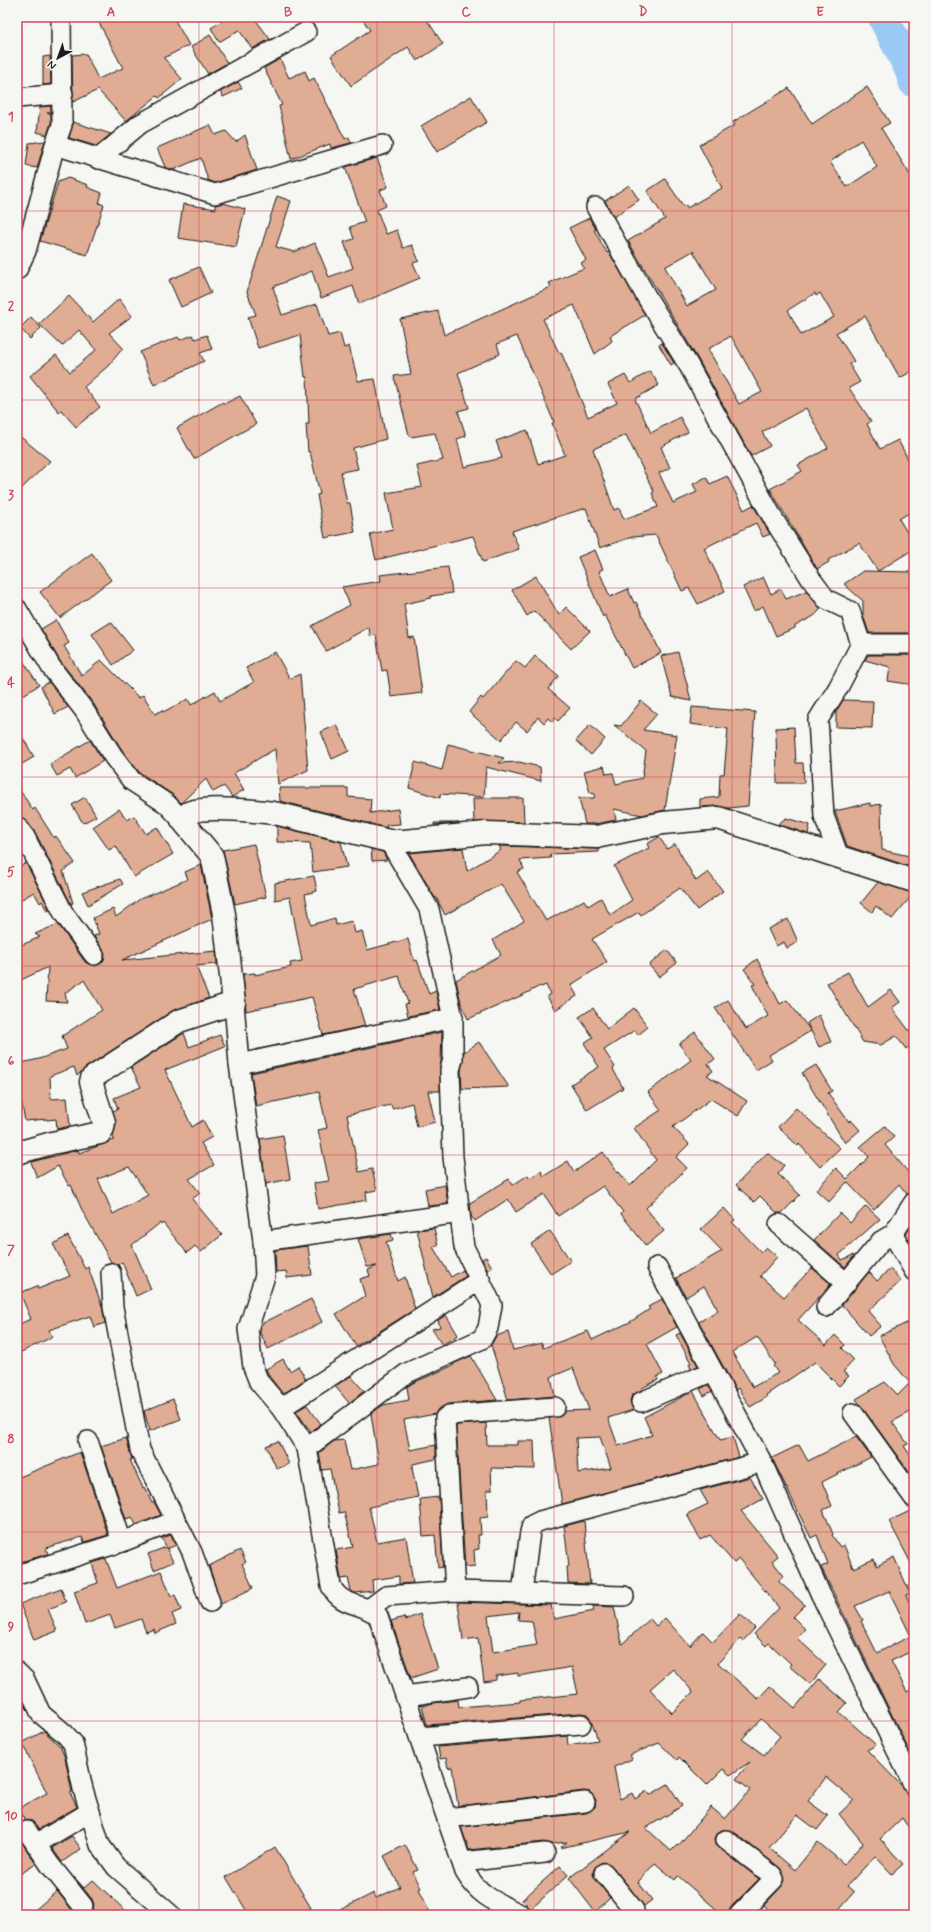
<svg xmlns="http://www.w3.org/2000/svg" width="931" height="1932" viewBox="0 0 931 1932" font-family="Mynerve,sans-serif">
  <rect width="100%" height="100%" fill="#f6f6f2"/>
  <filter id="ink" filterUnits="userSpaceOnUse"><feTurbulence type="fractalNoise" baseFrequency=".025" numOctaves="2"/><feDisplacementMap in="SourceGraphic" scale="8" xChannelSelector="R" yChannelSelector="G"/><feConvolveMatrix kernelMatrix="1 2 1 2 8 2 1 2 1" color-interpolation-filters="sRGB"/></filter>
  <g filter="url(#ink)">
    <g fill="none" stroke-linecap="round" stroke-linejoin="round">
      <!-- river -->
      <polyline stroke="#9ac9f5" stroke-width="31" points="883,17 910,70 914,82"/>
    </g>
    <!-- building -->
    <g fill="#e0ac93" stroke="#1c1c1c" fill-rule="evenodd">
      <polygon points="96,17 173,17 189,45 164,58 182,79 159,98 157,96 126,121 98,90 73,102 72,55 86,54 98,79 123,68"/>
      <polygon points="228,17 259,17 255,19 270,39 252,49 239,30 219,42 211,28"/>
      <polygon points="361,17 425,17 443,44 417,61 408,47 351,86 331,56 370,30"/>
      <polygon points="210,35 227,63 208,74 191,47"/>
      <polygon points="50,56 51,84 43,85 43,57"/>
      <polygon points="280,59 289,78 305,71 309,81 314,78 345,139 349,137 351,143 331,148 330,144 291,159 279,106 282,105 264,68"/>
      <polygon points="238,82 242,88 223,97 220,92"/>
      <path d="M867,87l23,36 -9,5 33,53v189l-14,8 -35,-62 -29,17 18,28 -5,3 11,18 -11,6 22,33 -4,3 13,25 18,-9 11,21 5,-3v52l-15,9 15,25v5l-36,22 -19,-28 -31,17 1,2 -12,7 -47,-80 32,-18 -4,-6 30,-17 -22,-40 -44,24 8,14 -19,10 -52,-95 -71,-120 37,-22 -18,-28 18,-12 19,28 2,-2 1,3 35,-20 -23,-43 36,-20 -2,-3 21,-13 35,-21 23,36zM861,140l16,27 -30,20 -17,-25zM693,251l23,39 -29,16 -22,-39zM815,293l1,3 4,-3 14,24 -33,18 -13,-25zM731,336l31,56 -23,12 -31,-55z"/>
      <polygon points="471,96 487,122 437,152 421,126"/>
      <polygon points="51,106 51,112 47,113 51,114 51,123 47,135 37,132 40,107"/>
      <polygon points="73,122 111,134 96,146 69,138"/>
      <polygon points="210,125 215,135 226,131 236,142 245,135 257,170 215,183 208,180 201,158 173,170 165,167 157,148"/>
      <polygon points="45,141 37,168 26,166 29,143"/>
      <polygon points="377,158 388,187 380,190 386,206 377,210 386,234 397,230 403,248 412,245 419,261 413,263 420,278 359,304 353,286 321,298 312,271 273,287 282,315 317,304 328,336 340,333 344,348 349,346 358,381 375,379 386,439 353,448 358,469 341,472 347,503 350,503 355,532 325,538 317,495 320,494 310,452 308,452 306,424 309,424 307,377 305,377 300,335 258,348 248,317 256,315 247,292 277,196 291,201 276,247 294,252 315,243 329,277 353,268 344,242 354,239 350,227 365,222 345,167"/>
      <polygon points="68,178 88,185 87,187 102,193 99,203 104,205 87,255 40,241 58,182"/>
      <polygon points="629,185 639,200 614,217 605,201"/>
      <polygon points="223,203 245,209 236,247 178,238 183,204 216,209 215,205"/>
      <path d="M589,218l7,11 -2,1 13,23 2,-1 36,63 -35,21 2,5 -17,13 -21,-49 -31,14 16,34 2,-1 27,65 29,-14 -9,-19 17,-9 5,8 20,-12 9,14 -24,14 16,34 29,-16 8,15 -27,15 9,21 -11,5 14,30 24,-11 -4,-8 13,-7 4,7 17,-8 17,34 9,-5 17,29 -7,3 -7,-14 -52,25 21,43 -27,13 -9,-16 -7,3 -26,-56 -24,2 -32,11 -14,-40 -74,23 7,18 -36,13 -10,-26 -97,24 -6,-26 23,-5 -7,-36 36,-6 -5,-21 26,-6 -8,-27 -24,4 -2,-2 -15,-59 17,-2 -11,-55 38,-8 6,24 107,-48 -2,-4 35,-15 -3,-5 5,-3 -17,-32zM517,336l37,86 -2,1 13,32 -27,9 -11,-34 -31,11 6,17 -38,9 -7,-28 9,-3 -8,-25 11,-3 -11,-35 42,-19 -3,-10zM626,435l28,57 -2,1 6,14 -34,12 -5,-11 -5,2 -21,-61z"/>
      <polygon points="199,267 211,293 181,307 169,280"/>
      <polygon points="69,296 93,322 119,299 132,316 109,333 123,348 108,366 84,387 100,407 76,427 61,410 59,412 30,376 56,355 70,372 96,350 79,330 62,346 39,324"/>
      <polygon points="31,317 41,328 30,339 20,328"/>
      <polygon points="193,335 195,339 207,335 212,349 200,353 204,361 154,385 140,352 178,337 180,340"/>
      <polygon points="662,343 674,363 671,365 659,345"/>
      <polygon points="240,396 256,424 194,459 177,428 223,402 224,404"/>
      <polygon points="17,434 50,461 17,493"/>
      <polygon points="595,550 603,569 599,571 610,597 628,589 634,603 636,602 661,653 632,668 605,615 603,617 578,557"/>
      <polygon points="92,553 111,580 60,618 40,592"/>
      <polygon points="448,567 452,593 431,596 431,598 404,604 409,638 414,637 422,693 391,697 387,670 382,671 376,635 370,636 369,627 326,651 312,626 350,605 342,587 381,581 380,575"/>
      <polygon points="863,571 914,572 914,633 869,633 863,615 863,601 844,584"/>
      <polygon points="536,576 559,615 566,607 590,631 571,649 534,611 527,616 512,590"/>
      <polygon points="763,577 771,594 781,589 786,599 806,591 821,609 814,616 795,626 795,628 776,636 763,606 754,611 743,587"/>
      <polygon points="56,620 69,643 64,646 82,676 101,660 139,698 143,695 155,714 162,710 163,712 188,699 191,705 215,691 220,701 254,682 246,668 275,652 290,679 300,674 308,770 278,784 275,749 234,773 244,790 232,797 224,786 213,792 206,779 181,803 173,795 139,772 122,750 93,703 60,661 41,629"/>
      <polygon points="111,622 133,650 113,665 92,634"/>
      <polygon points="17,652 39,685 17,699"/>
      <polygon points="678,652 687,684 691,701 672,697 661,656"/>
      <polygon points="868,655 914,655 914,685 888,681 890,667 865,660"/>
      <polygon points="535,656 559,676 548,689 570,708 558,721 555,718 552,722 548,718 544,723 538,717 527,731 516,722 501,740 469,712 481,697 483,699 516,661 525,668"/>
      <polygon points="49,682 68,707 55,714 41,687"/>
      <polygon points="843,700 873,701 872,728 836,727 836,712"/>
      <polygon points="641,701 657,714 643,730 677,735 665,810 642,815 614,809 616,820 595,824 585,824 579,798 594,798 595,794 590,793 584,771 604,766 606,774 613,773 616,784 642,778 646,751 614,725 621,726"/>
      <polygon points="692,707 755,712 748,806 728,808 717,806 700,807 700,799 719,797 720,774 724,774 728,729 690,724"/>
      <polygon points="337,725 349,751 332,759 321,732"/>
      <polygon points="590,725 605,739 591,755 576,741"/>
      <polygon points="794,727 796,763 803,763 804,783 777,783 776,728"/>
      <polygon points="17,728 34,757 17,767"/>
      <polygon points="90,740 103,761 75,778 70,769 57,776 50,764"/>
      <polygon points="448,744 504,758 499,763 519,762 540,767 541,781 486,767 484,797 440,794 440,798 409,788 415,762 442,770"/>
      <polygon points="17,786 33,810 35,808 54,838 56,836 75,863 63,871 73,903 71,904 35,832 26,820 17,814"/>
      <polygon points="279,788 348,788 348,797 371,799 370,813 398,809 400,824 386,825 387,828 280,801"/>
      <polygon points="85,797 96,816 83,823 72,805"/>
      <polygon points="481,798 523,798 524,822 474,822 473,799"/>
      <polygon points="870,803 870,806 881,804 882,850 914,857 914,868 847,846 835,811"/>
      <polygon points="119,809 127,820 134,816 146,834 157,827 173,854 134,877 116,846 109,850 93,827"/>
      <polygon points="786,818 810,825 808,834 778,824"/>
      <polygon points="434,823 459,823 434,825"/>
      <polygon points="277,826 341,842 347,867 313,872 310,843 277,842"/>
      <polygon points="659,837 667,849 675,844 696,881 708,872 723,891 697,910 680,888 641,915 639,912 592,939 607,962 571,985 577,996 555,1010 547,996 550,994 546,985 541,987 540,986 525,994 468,1019 461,1003 456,980 501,955 493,940 524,921 501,884 445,915 436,897 435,898 409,853 463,848 467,871 501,850 499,846 599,849 599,852 550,854 551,858 520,860 524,869 517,872 546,921 584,900 588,906 601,898 610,915 632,900 614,866 649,848 647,844"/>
      <polygon points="254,844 266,897 235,904 223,850"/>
      <polygon points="371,849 383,852 387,860 372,861"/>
      <polygon points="26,863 50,910 47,911 42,901 40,903 34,892 17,902 17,869"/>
      <polygon points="201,865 212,919 122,960 216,951 217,964 196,966 209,998 172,1011 85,1068 77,1076 74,1067 50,1076 51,1099 67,1098 70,1126 57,1129 56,1119 47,1120 47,1119 25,1121 17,1079 17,1064 39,1059 67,1049 62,1036 102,1010 84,980 65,993 67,1002 46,1001 48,967 17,982 17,947 40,937 35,934 58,924 85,962 95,966 100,964 104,960 105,953 94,936 99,934 93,918 113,909 116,917 140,899 188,879 185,872"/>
      <polygon points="314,876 317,891 305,894 311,925 335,918 336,925 352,921 355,933 362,931 367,950 408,939 414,961 417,960 429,994 436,991 440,1010 408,1016 405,1004 408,1003 399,976 354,989 365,1026 323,1035 312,997 246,1011 243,974 255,973 255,975 291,967 290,963 302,961 290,897 275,900 275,883"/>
      <polygon points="120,879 123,884 88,905 82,892"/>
      <polygon points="878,882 914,893 892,919 876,906 872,912 861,903"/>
      <polygon points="788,919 798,942 787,948 784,942 776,946 768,929"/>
      <polygon points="667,950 677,963 659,977 649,965"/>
      <polygon points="757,959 780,1004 787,1000 811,1031 769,1055 772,1060 756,1070 715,1008 728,1000 746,1029 768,1016 752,985 755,984 744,969"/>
      <polygon points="848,972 868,1007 891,990 900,1002 892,1008 914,1037 914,1043 906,1049 896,1036 881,1045 863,1042 827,983"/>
      <polygon points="593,1008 607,1029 634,1008 648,1027 638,1035 635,1030 604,1050 615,1067 613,1069 623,1088 587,1110 571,1084 599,1067 584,1043 593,1037 579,1017"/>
      <polygon points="819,1015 831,1042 819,1047 807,1023"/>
      <polygon points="442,1032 440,1091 428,1091 435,1122 417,1127 412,1103 392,1109 391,1105 347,1115 359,1172 372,1169 377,1190 366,1192 367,1200 318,1209 314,1183 329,1181 318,1130 327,1128 319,1092 256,1106 251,1073"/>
      <polygon points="695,1032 715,1059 708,1064 713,1071 707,1075 747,1101 738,1116 711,1099 673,1127 689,1144 676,1157 687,1168 646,1208 664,1231 646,1246 621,1214 623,1212 603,1186 558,1216 544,1194 516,1212 508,1199 475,1221 471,1216 470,1203 509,1179 513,1185 528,1175 530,1178 541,1171 544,1176 568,1161 574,1172 603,1152 618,1173 619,1172 630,1186 656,1160 634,1128 661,1110 648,1092 691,1060 679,1044"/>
      <path d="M184,1033l5,14 31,-12 5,11 -60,24 27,57 11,-7 9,17 -11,6 13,22 -25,14 11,14 -8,6 30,36 -21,17 -6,-6 -8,7 -24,-30 -2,2 -1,-2 -28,22 19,44 -15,7 -14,-34 -4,3 -7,-3 -29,-52 -11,-25 -2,1 -11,-20 -21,12 -6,-16 47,-12 1,3 35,-13 -1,-4 3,-12 -3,-13 5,-2 -4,-11 27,-11 -10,-20zM129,1167l19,28 -35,19 -15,-35z"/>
      <polygon points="479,1042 509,1087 462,1089 461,1071 464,1052"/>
      <polygon points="816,1065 832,1091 828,1093 849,1122 851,1120 860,1130 845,1143 802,1073"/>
      <polygon points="796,1108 840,1148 820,1167 799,1144 798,1146 778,1127"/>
      <polygon points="885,1126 894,1137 885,1145 914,1179 914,1191 907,1194 899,1184 874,1210 847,1182 829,1202 816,1190 836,1168 847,1179 869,1157 860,1147"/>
      <polygon points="283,1135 290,1179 266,1184 260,1139"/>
      <polygon points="767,1153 784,1165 778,1174 800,1195 782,1213 777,1213 760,1196 754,1202 736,1185"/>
      <polygon points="445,1185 448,1204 428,1206 425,1189"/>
      <polygon points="866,1206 880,1219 839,1255 842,1260 853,1255 854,1256 845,1267 814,1240 840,1213 850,1223"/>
      <path d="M724,1208l11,12 -3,2 29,30 5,-5 11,10 -17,19 24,21 28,-29 19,16 -33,36 28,25 9,-10 10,10 -3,3 12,12 -11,12 6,4 -10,10 -24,-24 -49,33 1,2 -17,10 -12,-19 -2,2 -37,-68 19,-12 -14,-24 -18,11 -10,-19 46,-27 -21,-22zM757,1337l18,27 -2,2 5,7 -25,14 -21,-35z"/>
      <polygon points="914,1222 914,1249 906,1234"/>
      <polygon points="434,1228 438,1246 433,1247 451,1277 463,1270 466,1276 433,1297 417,1230"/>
      <polygon points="550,1231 571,1261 551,1274 531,1244"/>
      <polygon points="391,1234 393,1240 386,1242 398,1281 405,1277 415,1309 356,1346 336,1314 365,1296 360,1279 370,1276 368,1270 377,1266 367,1267 358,1239"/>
      <polygon points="68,1236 85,1269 88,1267 102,1306 105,1323 94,1327 90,1316 49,1330 52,1337 17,1354 17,1325 31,1319 20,1293 37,1286 38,1289 70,1276 53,1244"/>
      <polygon points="308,1246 312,1275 287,1278 286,1271 276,1272 275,1250"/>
      <polygon points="486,1257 492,1267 487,1270 482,1259"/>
      <polygon points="890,1269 901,1281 868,1311 881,1326 869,1336 842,1305 869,1272 877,1281"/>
      <polygon points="311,1299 322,1322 268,1349 260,1333 261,1324"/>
      <path d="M662,1299l15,28 -30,17 16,30 -6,3 1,3 -16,8 1,1 -11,6 -2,6 3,9 -25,8 10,28 34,-11 -8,-18 49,-26 27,49 13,-3 6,20 -177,47 -13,-86 12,-2 4,-5 24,-1 -16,-42 -22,9 4,19 -47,4 -17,-55 5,-9 12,-4 5,18 29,-7 1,5 45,-17 4,9 38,-18 20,-13 -2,-2zM600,1437l11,31 -33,5 -2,-35z"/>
      <polygon points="446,1315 458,1335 442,1345 432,1329 440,1327 438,1320"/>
      <polygon points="909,1322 914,1332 914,1410 892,1422 908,1444 904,1446 914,1461 914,1479 856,1399 885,1382 898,1395 910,1383 894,1364 879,1336"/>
      <polygon points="680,1333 698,1366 691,1369 689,1364 691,1363 676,1335"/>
      <polygon points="471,1356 497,1400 448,1404 438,1409 435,1414 404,1420 410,1450 436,1445 436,1459 413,1464 413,1468 412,1468 418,1497 369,1507 377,1542 406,1537 413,1583 399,1584 399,1576 372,1580 373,1591 355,1593 351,1591 348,1578 341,1579 336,1550 353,1547 344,1512 339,1513 330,1469 322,1470 319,1453 334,1441 344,1440 350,1470 379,1464 371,1414 383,1405 409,1400 407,1387 413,1383 454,1365 453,1364"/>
      <polygon points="283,1359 290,1371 298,1366 306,1379 283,1394 269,1376 266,1369"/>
      <polygon points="351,1376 364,1391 349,1403 335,1386"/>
      <polygon points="708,1385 712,1391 704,1396 700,1389"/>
      <polygon points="173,1399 181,1419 150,1431 144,1411"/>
      <polygon points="307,1405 321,1424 311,1432 296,1411"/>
      <polygon points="486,1423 487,1445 518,1445 518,1441 534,1441 535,1469 491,1468 492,1490 487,1490 488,1517 480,1518 481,1535 478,1535 479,1549 474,1550 475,1566 465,1567 456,1425"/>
      <path d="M856,1437l15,20 -49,25 10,24 -9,4 10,24 -1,1 8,12 4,-2 9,23 21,-9 3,7 17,-9 16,36 -4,2 8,17v38l-23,11 16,31 7,-4v73l-93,-194 7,-3 -11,-29 -6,3 -39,-80 27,-13 9,16zM889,1591l22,45 -34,17 -16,-32 2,-1 -8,-14z"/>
      <polygon points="126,1438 132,1459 130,1460 143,1488 144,1487 152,1503 154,1502 161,1515 136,1525 132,1517 126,1519 101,1446"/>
      <polygon points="278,1441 289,1464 277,1469 266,1446"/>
      <polygon points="80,1452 108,1535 84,1542 82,1537 46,1548 48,1554 17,1563 17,1478"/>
      <polygon points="750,1477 763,1499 741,1511 778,1556 772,1561 784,1576 778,1581 805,1605 793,1617 805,1629 797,1638 826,1665 810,1684 789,1666 791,1664 769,1643 766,1646 754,1634 779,1608 739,1559 734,1563 710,1535 700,1540 687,1514 708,1504 700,1490"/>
      <polygon points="439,1497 443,1567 438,1568 435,1535 423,1536 420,1499"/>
      <polygon points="914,1509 914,1569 889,1521"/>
      <polygon points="584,1521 590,1584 568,1583 567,1567 569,1566 564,1526"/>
      <polygon points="171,1535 176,1545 167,1549 162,1538"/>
      <polygon points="166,1547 173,1562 154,1570 148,1554"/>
      <polygon points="240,1550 246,1562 242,1564 253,1588 221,1604 209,1566"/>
      <polygon points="106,1559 117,1588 161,1571 171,1596 175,1595 181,1610 172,1614 176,1624 155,1633 154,1629 146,1632 141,1619 115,1628 110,1615 85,1624 74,1591 98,1583 92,1563"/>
      <polygon points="61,1588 66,1602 48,1609 57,1631 34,1640 20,1604"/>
      <path d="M458,1602l93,3 3,14 40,-8 -1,-5 21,1 8,37 28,-25 6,7 9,-8 25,28 13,-14 10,10 27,-28 15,14 -12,13 -3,-2 -22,24 40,36 12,-13 25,22 24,-29 28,24 -8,9 37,33 -9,5 35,36 6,9 6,3v37l-12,-17 -22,21 23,25 -11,10 -17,-18 -28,30 7,6 -20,23h-51l-5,-5 -4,5 -10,-10 18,-19 3,-6 -3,-10 -49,-39 -11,-1 -5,4 -2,5 1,6 43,34 -28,28 -3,8h-5l-45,-39 -3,4 -20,-17 -17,19 14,18 -8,6 -32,-40 -9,-4 -6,3 -3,4 -1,6 17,23 -15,14 -26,-34 61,-46 -70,16 7,-6 -16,2 -7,-2 -75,8 -8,-23 125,-14 9,-6 1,-7 -6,-8 -6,-1 -126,15 -6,-39 -4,1 -2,-10 -6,1 -2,-12 129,-11 1,9 30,-5 -8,-22 -3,-4 -6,-1 -154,12 -5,-19 11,-3 25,-3 1,7 61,-5v-2l58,-6 -6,-27 -54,9v-3l-22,3v4l-12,2 -6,-44 -15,2zM519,1612l-1,8 14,1 5,24 -44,7 -5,-36zM673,1669l20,23 -21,21 -22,-24zM761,1719l19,17 -16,19 -22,-16zM659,1743l18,17 2,-3 28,28 16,-16 7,6 20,-13 -14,17 14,11 -25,29 -14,-12 -33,39 -1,-1 -6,6 -25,-23 36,-22 -14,-22 -18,11 -3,-4 -12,8 -3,-6 -12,6 -6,-32 18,-8 -2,-4zM826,1777l28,23 -15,14 24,29 -19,21 -26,-22 -23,28 -26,-22 28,-33 20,15 11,-14 -20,-15z"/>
      <polygon points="420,1614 438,1669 411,1678 391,1621 404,1617 405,1620"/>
      <polygon points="44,1731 62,1748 61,1748 65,1758 72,1792 70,1793 77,1807 39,1829 32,1821 25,1820 19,1808 47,1793 22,1743"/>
      <polygon points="72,1836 81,1849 62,1862 52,1848"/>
      <polygon points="19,1838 36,1864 17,1876 17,1839"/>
      <polygon points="405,1845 418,1870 413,1872 421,1888 419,1889 431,1915 330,1915 374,1893 376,1898 400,1887 384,1856"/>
      <polygon points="275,1847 311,1908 297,1915 249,1915 226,1877"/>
      <polygon points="560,1866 568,1875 531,1909 522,1900"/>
      <polygon points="74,1877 84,1888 93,1880 130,1915 92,1915 91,1913 94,1905 92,1899"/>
      <polygon points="57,1891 72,1910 65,1915 29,1915"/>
    </g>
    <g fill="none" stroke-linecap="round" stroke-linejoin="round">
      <defs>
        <g id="street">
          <polyline points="17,98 63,94"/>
          <polyline points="55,145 215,194 382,145"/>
          <polyline points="98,159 140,124 306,32"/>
          <polyline points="596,207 646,296 689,366 774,520 811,579 826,599 850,611 861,644 838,688 818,720 824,816 839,857"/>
          <polyline points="17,270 26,251 55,145 62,125 61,17"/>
          <polyline points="17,609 51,667 84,710 113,756 132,781 167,804 182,820"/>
          <polyline points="861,644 914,644"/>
          <polyline points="17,827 25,837 64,914 94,955"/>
          <path d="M234,1003l5,61 24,177 2,35 -17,53 5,38 6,15 22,26 26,40 24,138c11,22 30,15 47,30l87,256c15,25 31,30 57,43"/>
          <polyline points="239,1064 453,1018"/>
          <polyline points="779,1224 846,1283"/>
          <polyline points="893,1234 914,1271"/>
          <polyline points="263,1241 460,1213"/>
          <polyline points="657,1267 762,1462 821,1595 914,1786"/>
          <polyline points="111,1273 113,1307 140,1450 192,1552 210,1602"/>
          <polyline points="826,1307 881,1241 893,1234 914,1202"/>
          <polyline points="641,1402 713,1371"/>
          <polyline points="281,1408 480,1280"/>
          <polyline points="853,1413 914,1498"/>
          <polyline points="88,1441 122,1542"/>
          <polyline points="307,1448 407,1373 482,1339 488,1328 492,1305 464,1247 453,1157 450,1070 453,1059 453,1018 429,909 389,841"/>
          <polyline points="17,1575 122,1542 175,1521"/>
          <polyline points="455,1591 445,1418 449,1415 555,1407"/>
          <polyline points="522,1592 530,1532 532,1525 540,1521 762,1462"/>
          <polyline points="370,1608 386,1596 455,1591 624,1596"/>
          <polyline points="17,1672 25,1680 41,1714 64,1733 73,1743 83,1789 100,1845 116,1867 171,1915"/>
          <polyline points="406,1696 468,1687"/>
          <polyline points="420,1737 581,1724"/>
          <polyline points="447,1818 585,1802"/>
          <polyline points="27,1831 50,1865 83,1906"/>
          <polyline points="726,1840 772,1875 774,1879 739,1915"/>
          <polyline points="36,1844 90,1812"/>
          <polyline points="462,1862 545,1853"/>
          <polyline points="604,1873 634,1910 634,1915"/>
        </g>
        <path id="secondary" d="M17,1153l35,-10 48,-10 3,-5 1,-6 -13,-40 1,-4 87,-57 55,-18 -10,-89 -12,-58 -30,-36c2,-3 5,-7 9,-8 15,-6 71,-1 88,2l110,27h15l82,-8 110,4 67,-14 55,-5 196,63"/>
      </defs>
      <!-- street casing -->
      <use href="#street" stroke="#1c1c1c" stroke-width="22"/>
      <!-- secondary casing -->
      <use href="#secondary" stroke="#1c1c1c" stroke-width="25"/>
      <!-- street -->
      <use href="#street" stroke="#f6f6f2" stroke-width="19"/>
      <!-- secondary -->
      <use href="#secondary" stroke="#f6f6f2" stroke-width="22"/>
    </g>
  </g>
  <!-- grid -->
  <path fill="none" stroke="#d1495b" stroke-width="1" stroke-opacity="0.55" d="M199,17v1898M377,17v1898M554,17v1898M732,17v1898M17,211h897M17,400h897M17,588h897M17,777h897M17,966h897M17,1155h897M17,1344h897M17,1532h897M17,1721h897"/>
  <!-- margin -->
  <rect width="931" height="1932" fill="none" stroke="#f6f6f2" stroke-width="44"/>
  <!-- north arrow -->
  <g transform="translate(58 58) rotate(221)" stroke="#f6f6f2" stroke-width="3" paint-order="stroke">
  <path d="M0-3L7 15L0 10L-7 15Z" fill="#1c1c1c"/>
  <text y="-6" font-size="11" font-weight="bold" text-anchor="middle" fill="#1c1c1c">N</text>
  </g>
  <rect x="22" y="22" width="887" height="1888" fill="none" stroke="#d1495b" stroke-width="1.5"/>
  <g font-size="13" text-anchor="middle" font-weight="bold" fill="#d1495b">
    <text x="111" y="16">A</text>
    <text x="288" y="16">B</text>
    <text x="466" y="16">C</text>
    <text x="643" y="16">D</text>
    <text x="820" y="16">E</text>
    <text x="11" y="121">1</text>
    <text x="11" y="310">2</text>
    <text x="11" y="499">3</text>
    <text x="11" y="687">4</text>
    <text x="11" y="876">5</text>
    <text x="11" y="1065">6</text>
    <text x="11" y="1254">7</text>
    <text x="11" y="1443">8</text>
    <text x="11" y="1631">9</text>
    <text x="11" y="1820">10</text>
  </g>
</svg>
